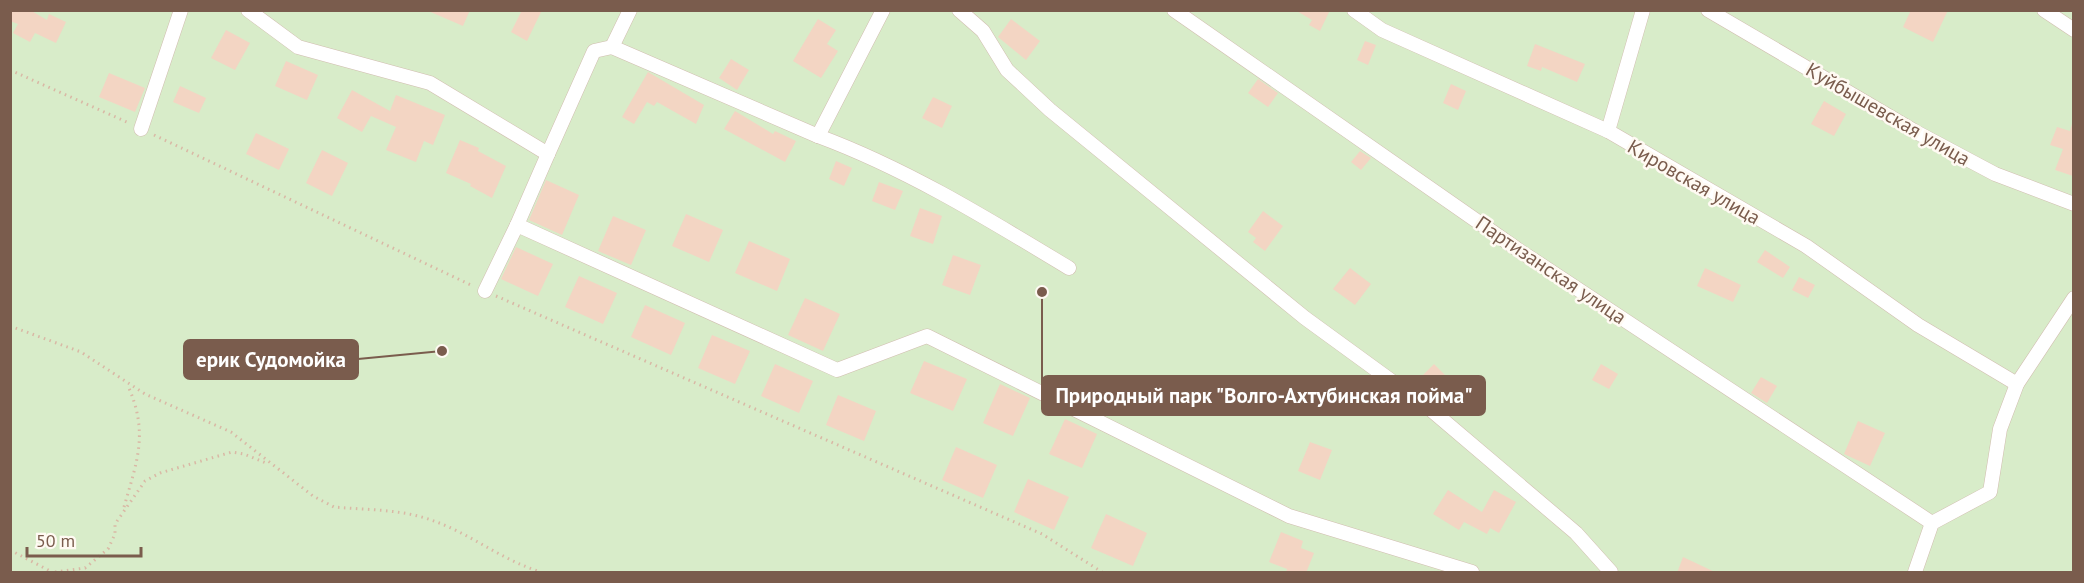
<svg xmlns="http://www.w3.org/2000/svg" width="2084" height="583" viewBox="0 0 2084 583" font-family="'PT Sans',sans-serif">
  <rect width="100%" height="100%" fill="#fdf6ec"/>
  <!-- green -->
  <polygon fill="#d8ecc9" points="10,11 2073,11 2073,572 11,572"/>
  <!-- building -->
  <g fill="#f3d5c3">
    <polygon points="10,10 30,10 47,20 49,14 66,22 56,43 35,33 30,42 13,33 18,24 10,21"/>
    <polygon points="426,10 470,10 463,26"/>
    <polygon points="522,10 542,10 527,41 511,32"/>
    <polygon points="1295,10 1330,10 1320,31 1309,25 1312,20"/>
    <polygon points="1911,10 1948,10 1933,42 1903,27"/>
    <polygon points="818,19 836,30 827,44 838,51 821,78 793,61"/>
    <polygon points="1011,19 1040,41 1026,60 998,37"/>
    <polygon points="226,30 250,43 235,70 211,58"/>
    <polygon points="1365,41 1376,45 1368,65 1357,60"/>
    <polygon points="1535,44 1585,64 1577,82 1542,67 1541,71 1527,66"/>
    <polygon points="731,59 749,70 737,90 719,78"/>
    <polygon points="286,61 318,75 307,100 275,86"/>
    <polygon points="648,72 704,105 696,124 657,102 654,106 647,102 634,124 622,117"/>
    <polygon points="109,73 145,88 135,112 99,97"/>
    <polygon points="1258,79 1278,93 1268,107 1248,93"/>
    <polygon points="1451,84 1466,91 1458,110 1443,103"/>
    <polygon points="180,86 206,98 199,113 173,102"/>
    <polygon points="352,90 390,111 396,95 445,115 433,145 424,141 416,162 386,150 396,127 371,116 362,132 337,118"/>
    <polygon points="933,97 952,106 942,128 922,118"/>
    <polygon points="1824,101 1846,114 1834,136 1811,124"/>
    <polygon points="735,111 773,134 775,131 796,141 785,162 724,129"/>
    <polygon points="2072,124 2073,125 2073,176 2055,170 2063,149 2050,145 2057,127 2070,131"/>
    <polygon points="256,133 289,149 279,170 246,154"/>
    <polygon points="460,140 479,148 478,151 506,166 492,198 470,186 471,184 446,173"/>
    <polygon points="322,150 348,163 332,196 306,183"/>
    <polygon points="1360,151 1371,158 1361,170 1351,162"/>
    <polygon points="836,161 852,168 844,186 829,179"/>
    <polygon points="546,180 579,195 562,235 529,220"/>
    <polygon points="879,182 903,191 895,210 872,201"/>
    <polygon points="920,208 942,216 933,244 910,236"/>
    <polygon points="1263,211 1283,226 1265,251 1253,242 1256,238 1248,232"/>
    <polygon points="686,214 723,230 709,262 672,246"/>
    <polygon points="613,216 646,230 631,265 598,251"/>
    <polygon points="749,241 790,259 777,291 735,273"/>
    <polygon points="516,247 553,264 538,296 501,279"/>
    <polygon points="1765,250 1790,267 1783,278 1757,262"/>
    <polygon points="953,255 981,265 970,295 942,285"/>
    <polygon points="1350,268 1371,284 1355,305 1333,289"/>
    <polygon points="1705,268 1741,285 1733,302 1697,286"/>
    <polygon points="579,276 617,293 603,324 565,307"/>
    <polygon points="1799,277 1815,285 1808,298 1792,290"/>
    <polygon points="805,298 840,314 823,351 788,335"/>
    <polygon points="645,305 685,323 671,355 631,337"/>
    <polygon points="712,335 750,351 735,384 698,368"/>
    <polygon points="924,361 967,379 953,411 910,393"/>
    <polygon points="775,364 813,381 799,413 761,396"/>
    <polygon points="1434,364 1451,381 1432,399 1415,383"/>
    <polygon points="1601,364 1618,374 1609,389 1592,380"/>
    <polygon points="1761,377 1777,386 1767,403 1751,393"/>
    <polygon points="1000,384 1030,398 1013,436 983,423"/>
    <polygon points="838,395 876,411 864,441 826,425"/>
    <polygon points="1065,419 1097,434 1082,468 1049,454"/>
    <polygon points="1858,421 1885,433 1870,466 1844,454"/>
    <polygon points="1310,442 1332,450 1320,480 1298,471"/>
    <polygon points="956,447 997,465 983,498 942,480"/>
    <polygon points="1028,479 1069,497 1054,530 1014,512"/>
    <polygon points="1448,490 1482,512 1494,490 1516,502 1499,533 1490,528 1487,534 1464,522 1459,530 1433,514"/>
    <polygon points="1106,514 1147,533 1133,566 1091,548"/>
    <polygon points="1281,532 1303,541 1301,548 1314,553 1306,573 1286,573 1287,569 1269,562"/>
    <polygon points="1683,557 1717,573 1677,573"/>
  </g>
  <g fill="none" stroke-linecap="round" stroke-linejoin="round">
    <defs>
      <g id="street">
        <polyline points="248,10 298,47 430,83 548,154 594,51 612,47"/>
        <polyline points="630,10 612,47 818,136"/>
        <path d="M883,10l-65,126c89,33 170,83 251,132"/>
        <polyline points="959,10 983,31 1007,70 1050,110 1305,318 1430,409 1576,533 1611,572"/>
        <polyline points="1174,10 1517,249 1932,523"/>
        <polyline points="1354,10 1382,30 1608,131 1806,246 1918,325 2017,384"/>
        <polyline points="1708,10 1916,132 1995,174 2074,204"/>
        <polyline points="2044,10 2074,30"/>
        <polyline points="141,129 181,10"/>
        <polyline points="1608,131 1643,10"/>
        <polyline points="517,225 548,154"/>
        <polyline points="485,291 517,225 837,370 927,336 1289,516 1472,572"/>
        <polyline points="1915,572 1932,523 1990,492 2000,429 2017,384 2074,298"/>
      </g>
    </defs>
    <!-- street casing -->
    <use href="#street" stroke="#d1beb0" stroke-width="15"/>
    <!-- path -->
    <g stroke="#d9b8a5" stroke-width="3" stroke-dasharray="1.5 4.5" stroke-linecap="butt">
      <polyline points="10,70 129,123"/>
      <polyline points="154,135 473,286"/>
      <polyline points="496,296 1042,534 1102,572"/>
      <path d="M10,326l71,26 64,42 86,38 82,64 21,11c32,3 67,2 97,13 39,13 70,40 110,52"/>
      <path d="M124,507c13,-46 25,-74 4,-121"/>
      <polyline points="10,550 52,572"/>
      <polyline points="55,572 85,568 108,549 115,534 115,524 145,481 160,473 232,452 244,454 266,463"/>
    </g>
    <!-- street -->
    <use href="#street" stroke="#fff" stroke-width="14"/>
  </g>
  <g text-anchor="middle" stroke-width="5" stroke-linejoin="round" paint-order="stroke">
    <!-- street labels -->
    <g font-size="20" fill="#7a5c4d" stroke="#fffaf3">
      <text transform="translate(1888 114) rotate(30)" y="7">Куйбышевская улица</text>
      <text transform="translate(1694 182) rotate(30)" y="7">Кировская улица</text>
      <text transform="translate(1551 270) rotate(34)" y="7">Партизанская улица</text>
    </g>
  </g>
  <!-- callouts -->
  <path fill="none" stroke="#7a5c4d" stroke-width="2" d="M442 351L358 359M1042 292L1042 395"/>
  <g fill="#7a5c4d" stroke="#fffaf3" stroke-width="2">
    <circle cx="442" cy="351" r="6"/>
    <circle cx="1042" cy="292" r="6"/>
  </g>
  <g fill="#7a5c4d" stroke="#7a5c4d" stroke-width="2">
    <rect x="184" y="340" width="174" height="39" rx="6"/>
    <rect x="1042" y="376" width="443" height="39" rx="6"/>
  </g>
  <g font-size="21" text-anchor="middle" font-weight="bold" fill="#fff">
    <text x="271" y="367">ерик Судомойка</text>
    <text x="1264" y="403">Природный парк "Волго-Ахтубинская пойма"</text>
  </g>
  <!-- border -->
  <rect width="2084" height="583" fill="none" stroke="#7a5c4d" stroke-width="24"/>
  <!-- scale -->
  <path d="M27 547v9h114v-9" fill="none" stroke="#7a5c4d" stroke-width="3"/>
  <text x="36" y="547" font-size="18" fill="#7a5c4d" stroke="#fffaf3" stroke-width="4.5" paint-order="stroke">50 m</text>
</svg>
